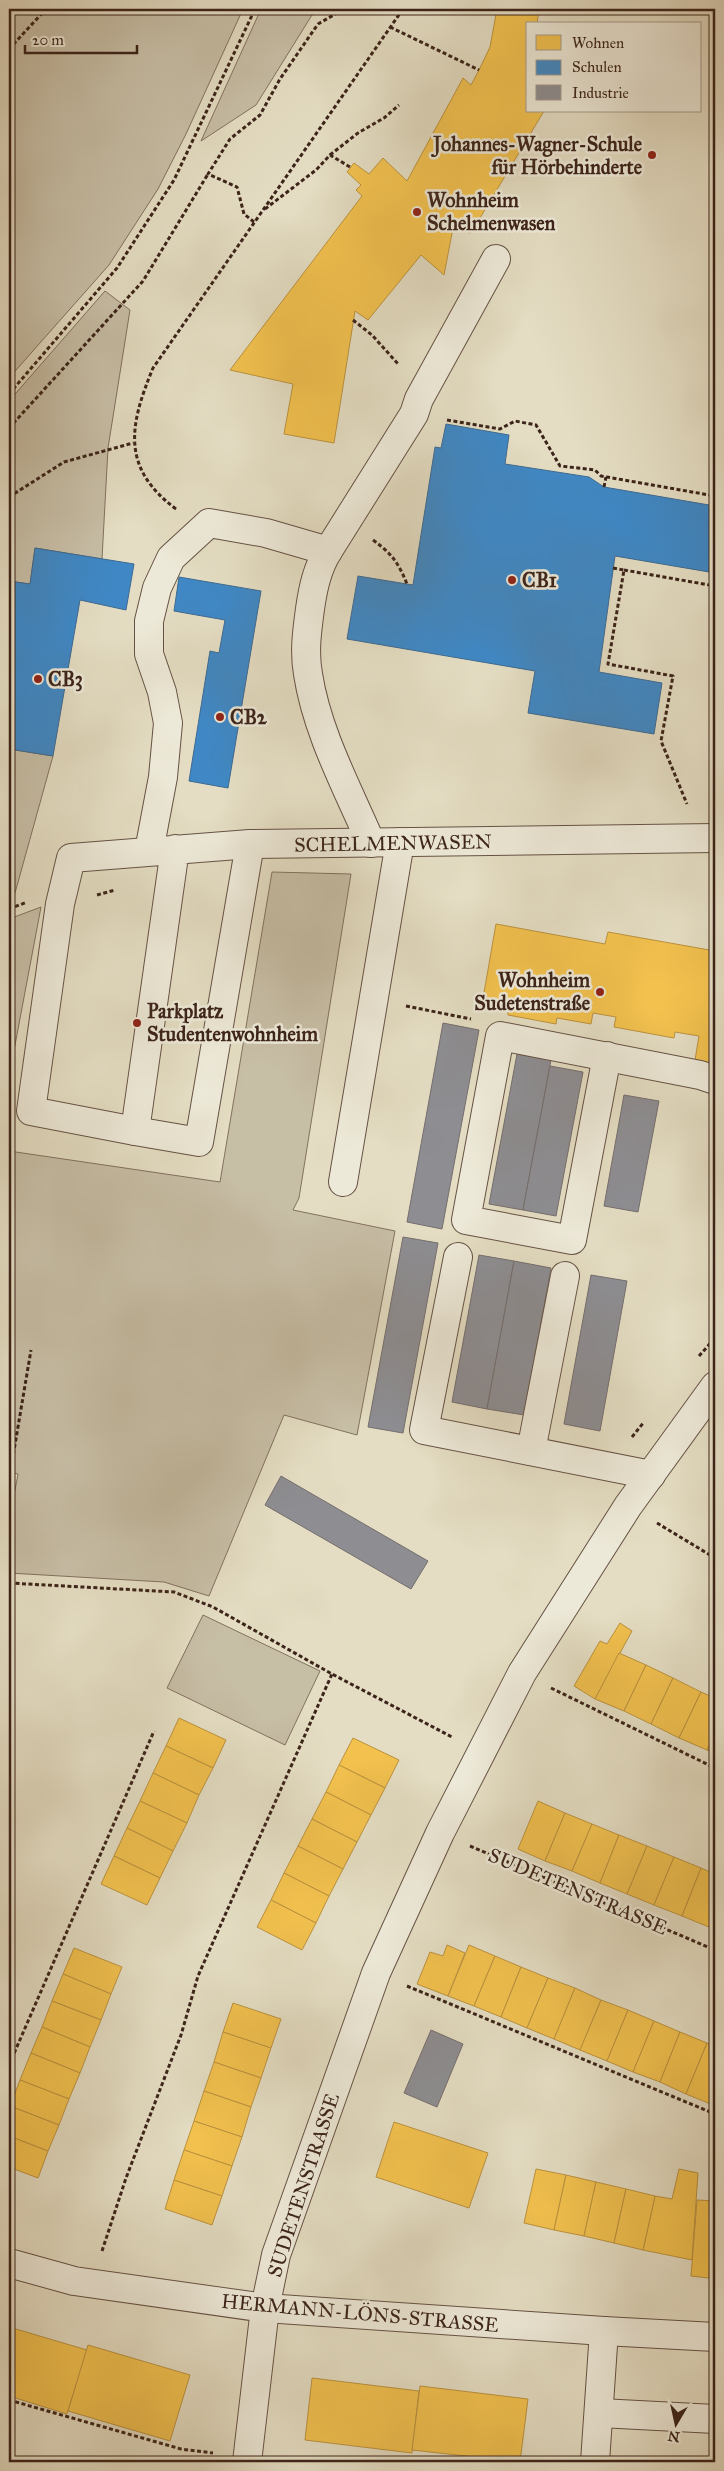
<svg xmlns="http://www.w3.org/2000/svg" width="724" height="2471" viewBox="0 0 724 2471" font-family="'IM FELL Great Primer',serif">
  <rect width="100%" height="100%" fill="#e4ddc3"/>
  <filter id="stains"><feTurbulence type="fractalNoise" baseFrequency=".004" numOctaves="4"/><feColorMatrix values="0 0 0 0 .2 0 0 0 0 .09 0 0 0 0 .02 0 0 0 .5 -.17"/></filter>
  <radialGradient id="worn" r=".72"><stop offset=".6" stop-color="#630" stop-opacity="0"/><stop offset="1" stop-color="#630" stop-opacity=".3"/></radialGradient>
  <!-- green -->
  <g fill="#c7bea6" stroke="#827160">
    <polygon points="9,9 243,9 186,134 158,189 109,265 9,378"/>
    <polygon points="261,9 321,9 312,15 256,105 201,141"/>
    <polygon points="105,291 130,310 108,448 102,559 35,548 30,584 9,581 9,401"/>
    <polygon points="9,749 53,756 15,893 9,895"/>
    <polygon points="272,872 351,874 299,1198 293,1210 395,1231 357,1435 284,1415 209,1596 164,1582 9,1573 9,1522 18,1474 9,1472 9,1151 220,1182"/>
    <polygon points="41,907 9,1077 9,919"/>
    <polygon points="203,1615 320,1671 285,1745 167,1688"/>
  </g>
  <!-- homes -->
  <g fill="#f2c14e" stroke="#bb923e">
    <polygon points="497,9 539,9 537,24 528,24 528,111 544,111 471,233 453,228 444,275 421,255 368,320 355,311 334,443 284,434 293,384 230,370 362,196 356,190 361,185 347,172 354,163 369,174 383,158 407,181 463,78 471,85 479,70 490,47"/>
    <polygon points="496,924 605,944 608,932 715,951 710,979 715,980 715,1064 695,1060 699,1036 675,1032 674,1038 614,1027 616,1017 593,1013 591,1024 557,1018 556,1024 508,1015 508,1009 482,1004"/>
    <polygon points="620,1623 632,1631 595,1699 574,1686 600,1641 607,1644"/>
    <polygon points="619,1653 646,1665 624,1711 595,1699"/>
    <polygon points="646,1665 673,1678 651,1724 624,1711"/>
    <polygon points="673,1678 701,1692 679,1738 651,1724"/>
    <polygon points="701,1692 715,1698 715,1733 707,1750 679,1738"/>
    <polygon points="179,1718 226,1740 213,1768 166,1746"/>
    <polygon points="715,1733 715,1754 707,1750"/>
    <polygon points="353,1738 399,1760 385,1788 339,1765"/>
    <polygon points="166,1746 213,1768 199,1795 153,1773"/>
    <polygon points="339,1765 385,1788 371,1815 326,1792"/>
    <polygon points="153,1773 199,1795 187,1823 140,1801"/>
    <polygon points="326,1792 371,1815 357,1842 312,1819"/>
    <polygon points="140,1801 187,1823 173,1851 127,1828"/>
    <polygon points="538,1801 565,1813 545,1861 518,1849"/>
    <polygon points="565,1813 592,1824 572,1871 545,1861"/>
    <polygon points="312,1819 357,1842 343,1869 298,1846"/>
    <polygon points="592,1824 619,1835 600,1883 572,1871"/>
    <polygon points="127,1828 173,1851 160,1878 114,1856"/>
    <polygon points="619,1835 647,1846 627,1894 600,1883"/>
    <polygon points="298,1846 343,1869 329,1896 284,1873"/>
    <polygon points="647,1846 674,1857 654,1905 627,1894"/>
    <polygon points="114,1856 160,1878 147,1905 101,1884"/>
    <polygon points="674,1857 701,1868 682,1916 654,1905"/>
    <polygon points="701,1868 715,1874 715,1912 709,1927 682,1916"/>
    <polygon points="284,1873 329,1896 316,1923 271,1900"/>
    <polygon points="271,1900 316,1923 302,1950 257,1927"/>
    <polygon points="715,1912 715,1930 709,1927"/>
    <polygon points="447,1945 465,1953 448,1996 417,1984 430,1952 443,1956"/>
    <polygon points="469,1945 495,1956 474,2006 448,1996"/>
    <polygon points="74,1948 122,1967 111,1994 63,1974"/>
    <polygon points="495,1956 521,1967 501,2017 474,2006"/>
    <polygon points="521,1967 548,1978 527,2028 501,2017"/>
    <polygon points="63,1974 111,1994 101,2020 52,2001"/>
    <polygon points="548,1978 575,1988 554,2039 527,2028"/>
    <polygon points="575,1988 601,2000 580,2050 554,2039"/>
    <polygon points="601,2000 628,2010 607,2061 580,2050"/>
    <polygon points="52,2001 101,2020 90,2047 42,2027"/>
    <polygon points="233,2003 281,2019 271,2048 223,2032"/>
    <polygon points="628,2010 654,2021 633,2072 607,2061"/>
    <polygon points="654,2021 680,2032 660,2082 633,2072"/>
    <polygon points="42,2027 90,2047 80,2073 31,2053"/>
    <polygon points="223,2032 271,2048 261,2078 214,2062"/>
    <polygon points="680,2032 707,2043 686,2094 660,2082"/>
    <polygon points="707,2043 715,2046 715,2098 713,2105 686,2094"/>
    <polygon points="31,2053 80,2073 69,2099 20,2080"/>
    <polygon points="214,2062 261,2078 251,2107 204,2091"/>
    <polygon points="20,2080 69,2099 59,2125 10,2106"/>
    <polygon points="204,2091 251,2107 242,2137 194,2121"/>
    <polygon points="10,2106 59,2125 48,2151 9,2136"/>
    <polygon points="194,2121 242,2137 232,2166 184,2150"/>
    <polygon points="394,2122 488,2153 469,2208 376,2177"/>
    <polygon points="9,2136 48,2151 38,2178 9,2167"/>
    <polygon points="184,2150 232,2166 222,2196 174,2180"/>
    <polygon points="536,2169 566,2175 554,2230 524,2223"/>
    <polygon points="679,2169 698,2173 692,2260 643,2250 655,2196 672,2199"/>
    <polygon points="566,2175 596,2182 584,2236 554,2230"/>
    <polygon points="174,2180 222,2196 212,2225 165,2209"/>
    <polygon points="596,2182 626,2189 614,2243 584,2236"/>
    <polygon points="626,2189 655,2196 643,2250 614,2243"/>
    <polygon points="697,2200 715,2201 709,2278 691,2276"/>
    <polygon points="715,2206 715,2273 710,2273"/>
    <polygon points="9,2327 87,2350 67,2414 9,2396"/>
    <polygon points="88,2345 190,2375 170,2441 68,2411"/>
    <polygon points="312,2378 419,2391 412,2453 305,2440"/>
    <polygon points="420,2386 528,2399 520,2462 412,2450"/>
  </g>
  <!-- schools -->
  <g fill="#3f88c5" stroke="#3e6a92">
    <polygon points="446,424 509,435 505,464 589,477 604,487 715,506 715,573 615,556 599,672 662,683 654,734 528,713 535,671 347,639 358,576 413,585 435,447 441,448"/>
    <polygon points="35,548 134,564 126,610 80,600 53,756 9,749 9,581 30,584"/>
    <polygon points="179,577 261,591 228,788 189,781 210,651 219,653 225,620 174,611"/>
  </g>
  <!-- industry -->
  <g fill="#8d8d92" stroke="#756e6e">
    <polygon points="443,1023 479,1030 442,1229 407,1222"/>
    <polygon points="517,1054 551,1060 523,1210 489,1204"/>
    <polygon points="550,1066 583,1072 556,1216 523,1210"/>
    <polygon points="624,1095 659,1101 638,1212 604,1206"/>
    <polygon points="403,1237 438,1243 403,1433 368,1427"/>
    <polygon points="479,1255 514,1261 487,1409 452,1402"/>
    <polygon points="514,1261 551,1268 524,1415 487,1409"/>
    <polygon points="591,1275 627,1281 600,1431 564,1424"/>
    <polygon points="281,1476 428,1561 411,1589 265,1505"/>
    <polygon points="431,2030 463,2044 437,2107 404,2093"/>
    <polygon points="664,2458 704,2462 663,2462"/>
  </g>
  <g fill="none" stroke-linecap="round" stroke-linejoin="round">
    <defs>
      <g id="minor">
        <path d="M371,843c-23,-54 -54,-110 -63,-169 -4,-22 -1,-43 2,-65 3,-21 7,-40 18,-58l86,-137 5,-15 77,-140"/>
        <polyline points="175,849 135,1131 31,1111 60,904 71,858 250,844 715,838"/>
        <polyline points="149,851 163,777 168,723 162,692 149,654 149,621 157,588 171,558 209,523 266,533 328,551"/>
        <polyline points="607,1056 572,1240 466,1220 500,1036 700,1075 715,1080"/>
        <polyline points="135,1131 199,1142 250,844"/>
        <polyline points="343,1182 400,842"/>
        <polyline points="458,1257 424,1430 651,1475"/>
        <polyline points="531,1451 565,1276"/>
        <polyline points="9,2263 74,2281 265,2308 604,2331 715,2337"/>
        <polyline points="600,2413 715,2419"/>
        <polyline points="247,2462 265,2308 276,2255 376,1973 440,1833 522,1673 628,1506 715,1386"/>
        <polyline points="595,2462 604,2331"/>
      </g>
    </defs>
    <!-- minor casing -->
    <use href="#minor" stroke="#665244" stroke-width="30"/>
    <!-- path -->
    <g stroke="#3c241a" stroke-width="3" stroke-dasharray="4 2.5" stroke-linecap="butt">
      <polyline points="390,27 479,70"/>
      <polyline points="9,49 46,9"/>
      <polyline points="330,155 358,133 384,118 399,105"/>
      <polyline points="265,209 316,170 330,155 350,167"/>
      <polyline points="254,222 244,214 237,187 208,174 230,139 260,115 280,79 318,24 344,9"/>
      <polyline points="353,320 372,335 399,365"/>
      <polyline points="9,394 117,268 174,180 255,9"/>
      <polyline points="447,420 500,429 515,421 536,425 560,466 595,470 601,476 715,496"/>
      <polyline points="9,428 143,281 208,174"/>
      <polyline points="604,487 606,477"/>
      <polyline points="9,497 64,462 133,443"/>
      <path d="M176,509c-55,-41 -47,-83 -23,-141l250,-359"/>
      <path d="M373,540c19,14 25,22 34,44"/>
      <polyline points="613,568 624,570 608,664 673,676 661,741 687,804"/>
      <polyline points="624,570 715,586"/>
      <polyline points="97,895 115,890"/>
      <polyline points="9,909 27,902"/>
      <polyline points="406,1006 471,1019"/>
      <polyline points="699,1356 715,1338"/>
      <polyline points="632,1437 644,1422"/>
      <polyline points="9,1480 31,1350"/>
      <polyline points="657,1523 715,1558"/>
      <polyline points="9,1583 174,1592 213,1607 332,1674 452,1737"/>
      <polyline points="551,1688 715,1768"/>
      <polyline points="470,1846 715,1950"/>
      <polyline points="407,1986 715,2114"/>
      <polyline points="9,2065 154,1731"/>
      <polyline points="102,2251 126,2178 181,2035 198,1976 332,1674"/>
      <polyline points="9,2400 181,2449 213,2453"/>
      <polyline points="282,2461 296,2462"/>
    </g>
    <!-- minor -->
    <use href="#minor" stroke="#ede9d8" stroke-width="28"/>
  </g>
  <!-- markers -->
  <g fill="#8f2418" stroke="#ede9d8" stroke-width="2">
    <circle cx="652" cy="155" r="5"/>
    <circle cx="417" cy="212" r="5"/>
    <circle cx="512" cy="580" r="5"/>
    <circle cx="38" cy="679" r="5"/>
    <circle cx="220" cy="717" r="5"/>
    <circle cx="600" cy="992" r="5"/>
    <circle cx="137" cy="1023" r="5"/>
  </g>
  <g text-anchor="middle" stroke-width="5" stroke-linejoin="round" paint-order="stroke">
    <!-- poi labels -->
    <g font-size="20" font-weight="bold" fill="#3c241a" stroke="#ede9d8" text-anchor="start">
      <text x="642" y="151" text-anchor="end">Johannes-Wagner-Schule<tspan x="642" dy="23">für Hörbehinderte</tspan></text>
      <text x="427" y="207">Wohnheim<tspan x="427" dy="23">Schelmenwasen</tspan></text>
      <text x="522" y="587">CB1</text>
      <text x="48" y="686">CB3</text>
      <text x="230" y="724">CB2</text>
      <text x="590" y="987" text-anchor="end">Wohnheim<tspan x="590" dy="23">Sudetenstraße</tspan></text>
      <text x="147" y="1018">Parkplatz<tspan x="147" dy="23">Studentenwohnheim</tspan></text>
    </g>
    <!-- street labels -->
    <g font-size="20" fill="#3c241a" stroke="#ede9d8">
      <text transform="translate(393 843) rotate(-1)" y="7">SCHELMENWASEN</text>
      <text transform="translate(578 1891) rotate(23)" y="7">SUDETENSTRASSE</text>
      <text transform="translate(303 2185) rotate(-72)" y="7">SUDETENSTRASSE</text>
      <text transform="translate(360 2313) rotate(5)" y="7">HERMANN-LÖNS-STRASSE</text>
    </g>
  </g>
  <!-- margin -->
  <rect width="724" height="2471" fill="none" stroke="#e4ddc3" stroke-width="30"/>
  <rect x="10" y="10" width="704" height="2451" fill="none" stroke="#3c241a" stroke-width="2.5"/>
  <rect x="15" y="15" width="694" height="2441" fill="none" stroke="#3c241a"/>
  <!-- legend -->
  <rect x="526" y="22" width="175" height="90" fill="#ede9d8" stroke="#a69a8c"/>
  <rect x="536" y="35" width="25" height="15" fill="#f2c14e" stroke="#a69a8c"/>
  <text x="572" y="48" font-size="15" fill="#3c241a">Wohnen</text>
  <rect x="536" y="60" width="25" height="15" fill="#3f88c5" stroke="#a69a8c"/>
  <text x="572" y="72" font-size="15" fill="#3c241a">Schulen</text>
  <rect x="536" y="85" width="25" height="15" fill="#8d8d92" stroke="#a69a8c"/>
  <text x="572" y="98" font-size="15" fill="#3c241a">Industrie</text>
  <!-- north arrow -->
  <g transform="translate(676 2424) rotate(189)" stroke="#ede9d8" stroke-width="4" paint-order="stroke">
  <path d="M0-4L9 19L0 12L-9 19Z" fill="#3c241a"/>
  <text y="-8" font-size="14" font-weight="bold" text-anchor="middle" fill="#3c241a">N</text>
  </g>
  <!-- scale -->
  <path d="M25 45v8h112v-8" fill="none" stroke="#3c241a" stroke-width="2.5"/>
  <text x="32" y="45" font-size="15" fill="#3c241a" stroke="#ede9d8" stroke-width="4" paint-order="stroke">20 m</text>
  <rect width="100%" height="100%" filter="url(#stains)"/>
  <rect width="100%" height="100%" fill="url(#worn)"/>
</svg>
